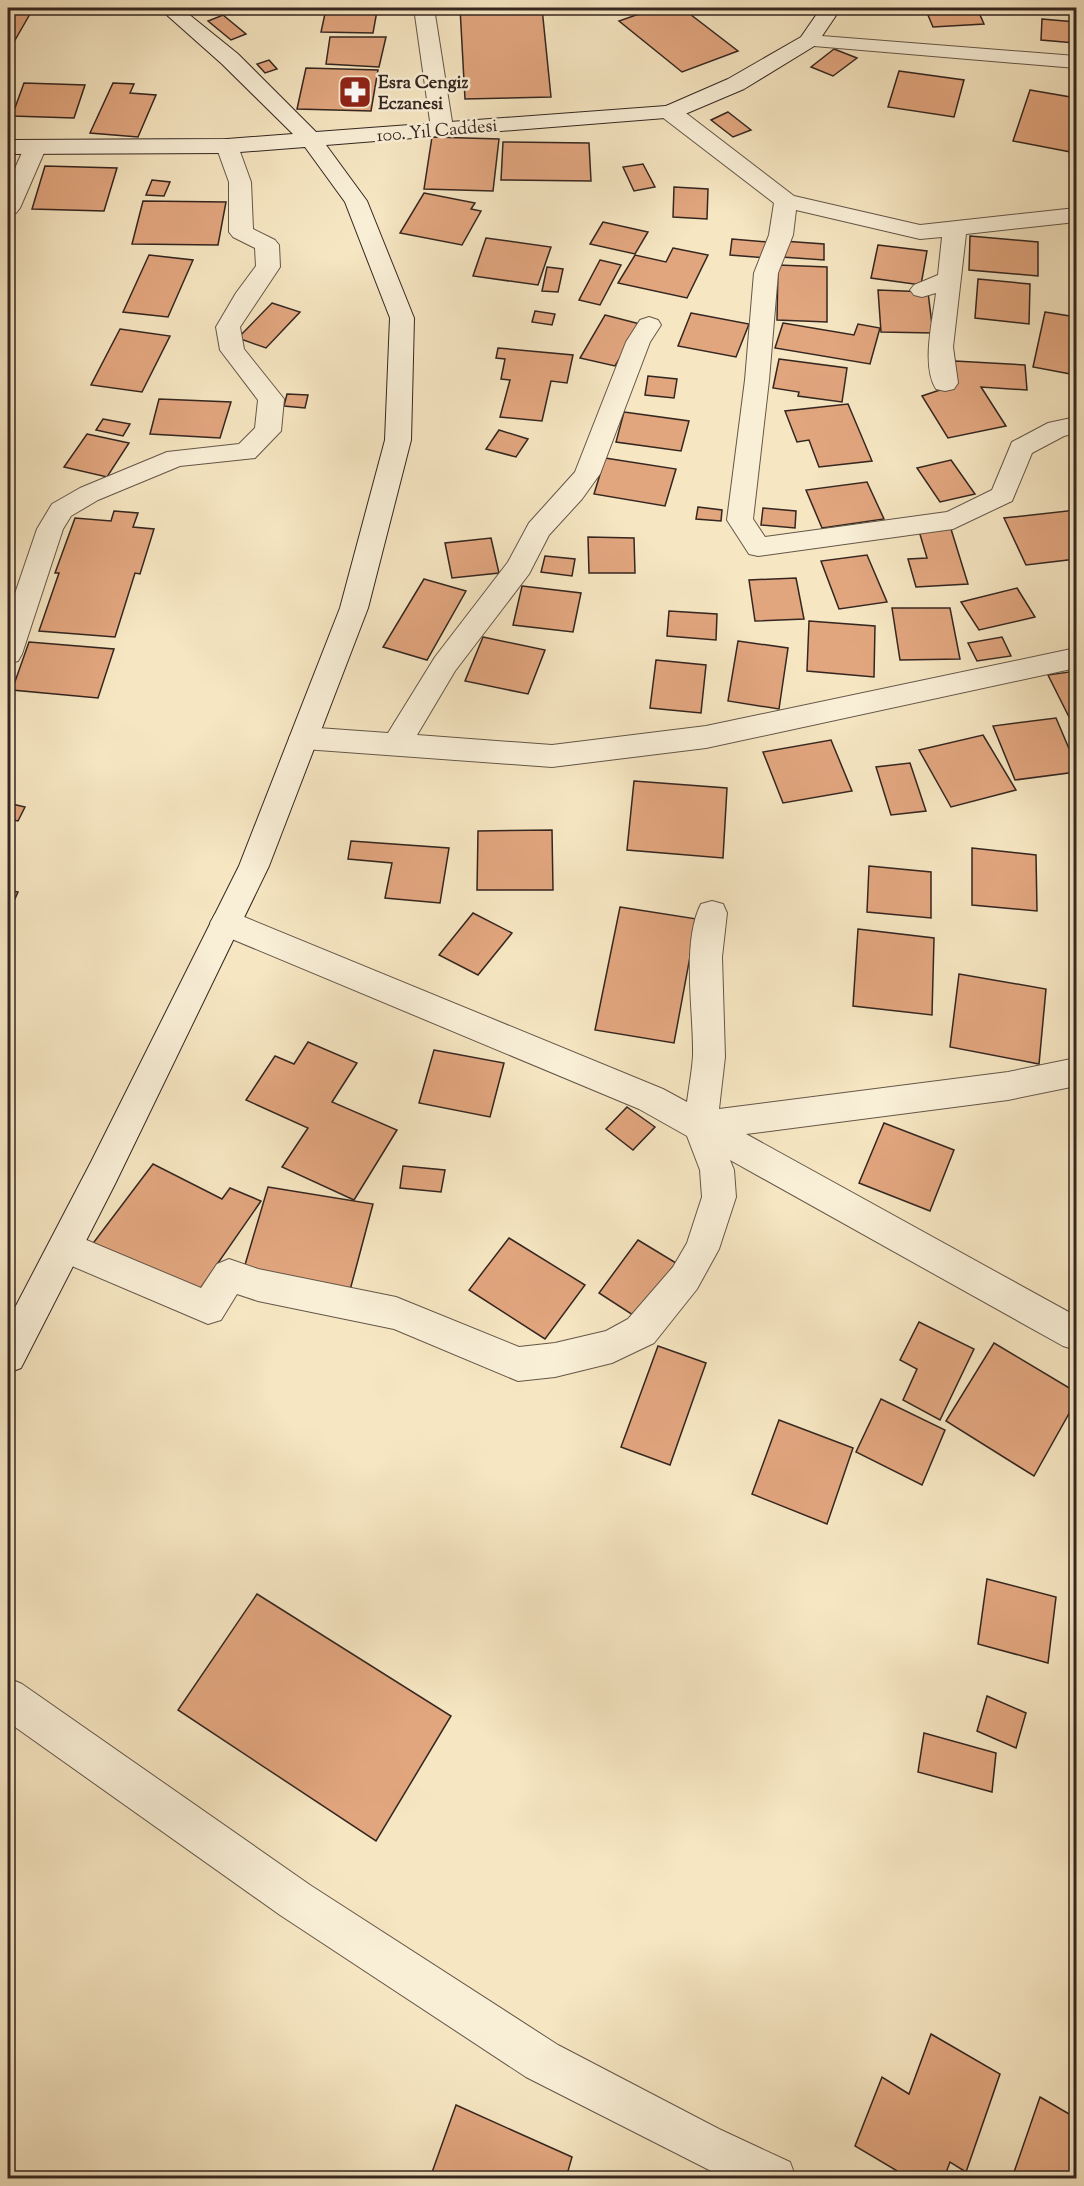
<svg xmlns="http://www.w3.org/2000/svg" width="1084" height="2186" viewBox="0 0 1084 2186" font-family="'Sorts Mill Goudy',serif">
  <rect width="100%" height="100%" fill="#f6e6c2"/>
  <filter id="stains"><feTurbulence type="fractalNoise" baseFrequency=".00333" numOctaves="4"/><feColorMatrix values="0 0 0 0 .2 0 0 0 0 .09 0 0 0 0 .02 0 0 0 .5 -.17"/></filter>
  <radialGradient id="worn" r=".72"><stop offset=".6" stop-color="#630" stop-opacity="0"/><stop offset="1" stop-color="#630" stop-opacity=".3"/></radialGradient>
  <!-- building -->
  <g fill="#e2a67f" stroke="#342620" stroke-width="1.5">
    <polygon points="460,8 542,8 551,97 465,99"/>
    <polygon points="656,8 682,8 738,51 682,72 619,21"/>
    <polygon points="925,8 977,8 984,24 933,27"/>
    <polygon points="326,9 377,11 373,33 321,32"/>
    <polygon points="8,12 30,14 11,47 8,47"/>
    <polygon points="223,15 246,34 231,40 208,21"/>
    <polygon points="1042,19 1076,22 1075,43 1041,40"/>
    <polygon points="330,37 386,37 379,67 326,64"/>
    <polygon points="834,49 857,58 833,76 811,67"/>
    <polygon points="269,60 277,69 265,73 257,64"/>
    <polygon points="306,68 378,70 371,111 297,109"/>
    <polygon points="899,71 964,80 954,117 888,107"/>
    <polygon points="24,83 85,85 74,118 12,116"/>
    <polygon points="113,83 134,84 130,93 156,95 138,137 90,133"/>
    <polygon points="1030,90 1076,98 1076,153 1013,141"/>
    <polygon points="728,112 751,130 733,137 711,120"/>
    <polygon points="432,137 499,139 493,191 424,189"/>
    <polygon points="503,142 589,143 591,181 501,180"/>
    <polygon points="643,164 655,187 634,191 623,167"/>
    <polygon points="45,166 117,168 104,211 32,209"/>
    <polygon points="152,180 170,182 164,196 146,195"/>
    <polygon points="674,187 708,189 707,219 673,217"/>
    <polygon points="424,193 475,203 471,209 481,211 462,245 400,233"/>
    <polygon points="143,201 226,202 218,245 132,244"/>
    <polygon points="603,222 648,232 635,254 590,244"/>
    <polygon points="970,236 1038,242 1038,276 969,270"/>
    <polygon points="486,238 551,247 538,285 473,276"/>
    <polygon points="732,239 768,242 767,258 730,255"/>
    <polygon points="783,241 824,244 824,260 782,257"/>
    <polygon points="878,245 927,251 921,285 871,278"/>
    <polygon points="673,248 708,255 687,298 618,283 635,255 666,262"/>
    <polygon points="149,255 193,260 168,317 123,312"/>
    <polygon points="600,260 621,265 600,305 579,300"/>
    <polygon points="778,265 827,267 827,322 777,320"/>
    <polygon points="547,267 563,269 558,292 542,291"/>
    <polygon points="978,279 1030,284 1029,324 975,318"/>
    <polygon points="878,290 928,292 933,333 881,332"/>
    <polygon points="272,303 300,312 266,348 238,338"/>
    <polygon points="535,311 555,314 552,325 532,322"/>
    <polygon points="1045,312 1076,317 1076,375 1033,367"/>
    <polygon points="691,313 749,324 736,357 678,346"/>
    <polygon points="605,315 640,324 615,366 580,358"/>
    <polygon points="783,323 854,335 858,324 880,328 870,364 775,348"/>
    <polygon points="120,329 170,336 142,392 91,385"/>
    <polygon points="498,348 573,355 567,383 551,381 542,421 500,417 510,380 501,379 505,359 496,358"/>
    <polygon points="779,359 847,368 842,402 798,396 799,392 773,388"/>
    <polygon points="955,361 1025,365 1027,390 981,387 1006,426 948,438 922,396 955,385"/>
    <polygon points="648,376 677,379 674,398 645,395"/>
    <polygon points="287,394 308,395 305,408 284,406"/>
    <polygon points="159,399 231,402 220,438 150,434"/>
    <polygon points="848,404 872,461 819,467 809,440 797,442 785,411"/>
    <polygon points="624,412 689,421 681,451 616,442"/>
    <polygon points="103,419 130,424 123,436 96,430"/>
    <polygon points="499,430 528,439 516,457 486,449"/>
    <polygon points="87,434 129,443 107,477 64,467"/>
    <polygon points="605,458 676,469 665,506 594,494"/>
    <polygon points="951,460 975,494 940,502 917,468"/>
    <polygon points="867,482 884,519 822,528 806,490"/>
    <polygon points="698,507 722,510 721,521 696,519"/>
    <polygon points="763,508 796,511 795,528 761,525"/>
    <polygon points="1076,510 1076,559 1026,565 1004,518"/>
    <polygon points="114,511 138,513 133,527 154,529 140,574 135,573 115,637 39,631 59,573 55,573 75,518 111,521"/>
    <polygon points="951,529 968,584 916,587 908,559 927,558 919,531"/>
    <polygon points="588,537 634,538 635,573 589,573"/>
    <polygon points="491,538 499,573 452,578 445,543"/>
    <polygon points="867,555 887,602 839,609 821,561"/>
    <polygon points="545,556 575,559 572,576 541,572"/>
    <polygon points="796,578 804,619 755,621 749,580"/>
    <polygon points="424,579 466,591 427,660 383,647"/>
    <polygon points="522,586 581,593 573,632 513,625"/>
    <polygon points="1017,588 1035,617 979,630 961,602"/>
    <polygon points="892,608 950,608 960,659 900,660"/>
    <polygon points="669,611 717,614 716,640 667,636"/>
    <polygon points="809,621 875,626 874,677 807,671"/>
    <polygon points="483,637 545,650 528,694 465,681"/>
    <polygon points="1002,637 1011,656 977,661 968,643"/>
    <polygon points="738,641 788,648 779,709 728,701"/>
    <polygon points="29,642 114,649 98,698 12,690"/>
    <polygon points="656,660 706,665 701,713 650,708"/>
    <polygon points="1076,671 1076,720 1071,721 1048,675"/>
    <polygon points="1056,718 1076,765 1076,772 1015,780 993,726"/>
    <polygon points="983,735 1016,790 951,807 919,750"/>
    <polygon points="831,740 852,791 783,803 763,752"/>
    <polygon points="910,763 926,811 891,815 876,767"/>
    <polygon points="634,781 727,788 723,858 627,850"/>
    <polygon points="8,803 25,807 18,821 8,819"/>
    <polygon points="552,830 553,890 477,890 478,831"/>
    <polygon points="351,841 449,848 440,903 385,898 392,863 348,859"/>
    <polygon points="972,848 1036,855 1037,911 972,905"/>
    <polygon points="869,866 931,872 931,918 867,912"/>
    <polygon points="8,890 18,892 8,914"/>
    <polygon points="620,907 697,919 674,1043 595,1030"/>
    <polygon points="473,913 512,933 478,975 439,955"/>
    <polygon points="858,929 934,938 932,1015 853,1006"/>
    <polygon points="959,974 1046,989 1039,1064 950,1047"/>
    <polygon points="308,1042 357,1063 332,1102 397,1130 354,1200 282,1167 308,1128 246,1100 275,1056 294,1064"/>
    <polygon points="434,1050 504,1063 490,1117 419,1103"/>
    <polygon points="627,1107 655,1127 633,1150 606,1129"/>
    <polygon points="884,1123 954,1150 930,1211 859,1183"/>
    <polygon points="153,1164 222,1199 230,1188 261,1201 193,1299 91,1246"/>
    <polygon points="403,1166 445,1170 441,1192 400,1188"/>
    <polygon points="268,1187 373,1204 349,1294 242,1275"/>
    <polygon points="509,1238 585,1285 545,1339 469,1290"/>
    <polygon points="638,1240 676,1263 636,1317 599,1293"/>
    <polygon points="919,1322 974,1349 940,1420 903,1400 917,1369 900,1360"/>
    <polygon points="994,1343 1076,1392 1076,1401 1034,1476 946,1421"/>
    <polygon points="658,1346 706,1363 670,1465 621,1447"/>
    <polygon points="881,1399 945,1430 922,1485 856,1452"/>
    <polygon points="779,1420 853,1448 827,1524 752,1494"/>
    <polygon points="987,1579 1056,1597 1048,1663 978,1644"/>
    <polygon points="257,1594 451,1716 376,1841 178,1710"/>
    <polygon points="987,1696 1026,1713 1016,1748 977,1731"/>
    <polygon points="924,1733 996,1753 992,1792 918,1772"/>
    <rect x="1072" y="1745" width="4" height="31"/>
    <polygon points="931,2034 1000,2074 966,2172 950,2162 944,2178 909,2178 855,2146 882,2077 909,2094"/>
    <polygon points="1040,2097 1076,2118 1076,2178 1012,2178"/>
    <polygon points="456,2105 572,2157 566,2178 430,2178"/>
  </g>
  <g fill="none" stroke-linecap="round" stroke-linejoin="round">
    <defs>
      <g id="street">
        <polygon points="414,8 434,8 453,128 450,133 442,135 434,133 431,128"/>
        <polygon points="809,35 1076,56 1076,68 802,45 798,41 802,37"/>
        <path d="M670,105l8,2 116,89 126,29 156,-17v14l-110,12 -13,113 5,36 -4,6 -9,2 -9,-2c-15,-23 -3,-70 0,-96l-14,4 -8,-2 -4,-5 4,-5 24,-10 4,-38 -22,2 -124,-29 -3,25 -15,38 -9,107 -16,139 12,18 182,-25 45,-22 20,-48 36,-19 28,-6v16l-12,3 -32,17 -20,48 -59,28 -195,27 -9,-2 -22,-34 18,-140 9,-107 15,-38 5,-32 -112,-86 -3,-5 3,-5z"/>
        <polygon points="227,139 235,141 238,146 251,182 253,229 275,240 279,245 280,267 240,327 244,349 284,399 281,431 255,458 180,466 98,500 71,516 63,529 22,654 18,661 8,664 8,614 37,529 52,504 80,488 167,452 239,444 255,428 258,400 220,350 216,327 236,293 256,266 255,248 233,237 229,232 229,182 216,146 219,141"/>
        <polygon points="35,141 43,143 46,148 20,208 16,213 8,215 8,184 24,148 27,143"/>
        <polygon points="649,317 658,320 661,325 650,342 600,474 582,499 549,535 529,574 455,671 417,735 552,745 706,726 1076,648 1076,668 706,748 552,767 304,749 294,746 289,738 294,730 304,727 388,733 435,657 508,562 529,523 575,472 626,342 640,320"/>
        <path d="M712,901l11,3 4,9 -5,44 3,100 -6,52 289,-37 68,-14v28l-68,14 -262,34 330,182v34l-13,-4 -333,-186 4,10 2,27 -17,52 -22,40 -43,54 -42,20 -57,14 -37,4 -124,-52 -136,-28 -21,-7 -16,26 -13,4 -155,-66 -5,-11 5,-11 12,-5 136,57 16,-24 12,-5 29,10 138,28 123,50 36,-4 51,-12 22,-12 45,-52 14,-24 15,-46 -2,-27 -13,-34 -48,-27 -424,-177 -5,-9 5,-9 11,-4 11,4 426,175 24,13c2,-15 5,-31 6,-46 1,-44 -12,-113 8,-152z"/>
        <polygon points="8,1678 22,1684 310,1885 558,2045 719,2129 790,2162 796,2178 725,2178 526,2077 280,1915 8,1722"/>
      </g>
      <polygon id="secondary" points="159,8 181,8 238,54 316,132 666,106 728,79 801,37 821,8 841,8 816,45 744,89 678,117 326,145 367,201 414,318 411,440 368,608 269,866 115,1184 21,1368 8,1373 8,1321 91,1162 239,866 340,608 385,440 390,318 345,202 305,147 227,153 8,154 8,140 227,139 293,134 222,64"/>
    </defs>
    <!-- street casing -->
    <use href="#street" stroke="#645648" stroke-width="2"/>
    <!-- secondary casing -->
    <use href="#secondary" stroke="#342620" stroke-width="2"/>
    <!-- street -->
    <use href="#street" fill="#f9efd7" fill-rule="evenodd"/>
    <!-- secondary -->
    <use href="#secondary" fill="#f9efd7" fill-rule="evenodd"/>
  </g>
  <!-- icons -->
  <defs>
    <symbol id="pharmacy-square" viewBox="-11 -11 22 22"><rect x="-9" y="-9" width="18" height="18" rx="4" fill="#8f2418" stroke="#f9efd7"/><path d="M-2-6h4v4h4v4h-4v4h-4v-4h-4v-4h4Z" fill="#fff"/></symbol>
  </defs>
  <g fill-rule="evenodd">
    <use href="#pharmacy-square" x="336" y="73" width="38" height="38"/>
  </g>
  <g text-anchor="middle" stroke-width="5" stroke-linejoin="round" paint-order="stroke">
    <!-- far-poi labels -->
    <g font-size="18" font-weight="bold" fill="#342620" stroke="#f9efd7" text-anchor="start">
      <text x="378" y="88">Esra Cengiz<tspan x="378" dy="21">Eczanesi</tspan></text>
    </g>
    <!-- far-street labels -->
    <g font-size="18" fill="#342620" stroke="#f9efd7">
      <text transform="translate(437 130) rotate(-5)" y="6">100. Yıl Caddesi</text>
    </g>
  </g>
  <!-- margin -->
  <rect width="1084" height="2186" fill="none" stroke="#f6e6c2" stroke-width="30"/>
  <rect x="9" y="9" width="1066" height="2168" fill="none" stroke="#342620" stroke-width="3"/>
  <rect x="15" y="15" width="1054" height="2156" fill="none" stroke="#342620" stroke-width="1.5"/>
  <rect width="100%" height="100%" filter="url(#stains)"/>
  <rect width="100%" height="100%" fill="url(#worn)"/>
</svg>
